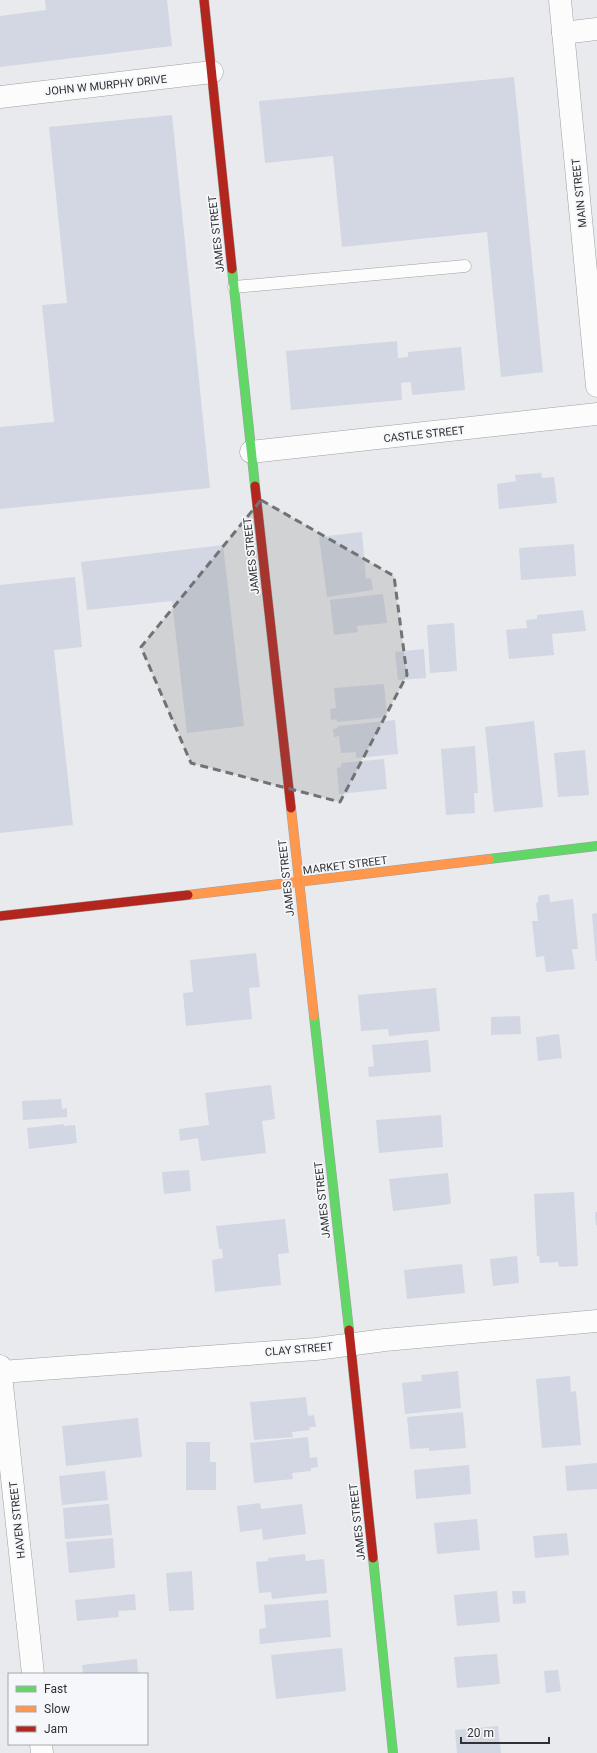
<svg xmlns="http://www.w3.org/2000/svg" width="597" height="1753" viewBox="0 0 597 1753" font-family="Roboto,sans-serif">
  <rect width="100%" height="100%" fill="#e9eaed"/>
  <!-- building -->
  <g fill="#d2d7e3">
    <polygon points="45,0 167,0 172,46 0,67 0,16 46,10"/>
    <polygon points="514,77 543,372 501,377 487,232 342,247 333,156 265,163 259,101"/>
    <polygon points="172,115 210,488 0,509 0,427 54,422 42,305 67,303 49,127"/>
    <polygon points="397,341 398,358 408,357 408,352 461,347 465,390 412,395 411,382 401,383 402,400 291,410 286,351"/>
    <polygon points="541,473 542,478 554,477 557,503 499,509 497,484 516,481 515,475"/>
    <polygon points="362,532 366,579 371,578 373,590 327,597 319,537"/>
    <polygon points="574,544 576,576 521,580 519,548"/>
    <polygon points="223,545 244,726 187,733 172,601 87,610 81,562"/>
    <polygon points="75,577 82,647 54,650 73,825 0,833 0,585"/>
    <polygon points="383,594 387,623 357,626 358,632 334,635 330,600"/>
    <polygon points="583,610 586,631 552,634 554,655 509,659 506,630 527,628 526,620 537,619 537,615"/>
    <polygon points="454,623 457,671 430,673 427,625"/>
    <polygon points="424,649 426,678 398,680 395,652"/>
    <polygon points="384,684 387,717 337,722 337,719 331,720 330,709 336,708 334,688"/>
    <polygon points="395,720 398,754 356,758 356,752 341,753 339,736 334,737 333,729 338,728 338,726"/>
    <polygon points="534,721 543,807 494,812 485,727"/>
    <polygon points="475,746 478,793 474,793 475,813 446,815 441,749"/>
    <polygon points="585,750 589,795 558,797 554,753"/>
    <polygon points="384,759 387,789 339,794 337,768 341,767 341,763"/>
    <polygon points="549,894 550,902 573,899 578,949 572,949 575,969 546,972 544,956 536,957 532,921 538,921 536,903 538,902 538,896"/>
    <polygon points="597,913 597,961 596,961 592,914"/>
    <polygon points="256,953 260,987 249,988 252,1019 186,1026 183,993 193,992 190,960"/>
    <polygon points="436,988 440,1031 389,1036 388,1029 361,1031 358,995"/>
    <polygon points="520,1016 521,1034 491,1035 491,1017"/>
    <polygon points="559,1034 562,1058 538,1061 536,1037"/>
    <polygon points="428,1040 431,1072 369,1077 368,1067 374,1066 372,1045"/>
    <polygon points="271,1085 275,1119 262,1121 266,1153 201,1161 198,1138 180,1141 179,1129 209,1125 205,1093"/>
    <polygon points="61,1099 62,1109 67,1108 67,1117 23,1120 22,1101"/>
    <polygon points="441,1115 443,1147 379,1153 376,1120"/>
    <polygon points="64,1124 64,1126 75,1125 77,1143 29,1149 27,1128"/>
    <polygon points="189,1170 191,1191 164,1194 162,1172"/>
    <polygon points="448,1173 451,1204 393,1211 389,1179"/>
    <polygon points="574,1192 578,1266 559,1267 558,1262 540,1263 539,1256 537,1256 534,1194"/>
    <polygon points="595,1212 597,1212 597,1225 596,1226"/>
    <polygon points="285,1219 289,1253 278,1254 281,1285 215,1292 212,1260 223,1258 222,1249 219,1249 216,1226"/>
    <polygon points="517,1256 519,1283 493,1286 490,1259"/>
    <polygon points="462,1264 465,1293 407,1299 404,1270"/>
    <polygon points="458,1371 461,1408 405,1414 402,1383 422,1381 421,1375"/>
    <polygon points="570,1376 571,1392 576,1391 581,1445 542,1448 536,1379"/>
    <polygon points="306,1397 308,1416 314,1415 316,1427 309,1427 310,1430 292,1432 293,1437 254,1440 250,1402"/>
    <polygon points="463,1412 466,1448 429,1451 429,1448 410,1449 407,1417"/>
    <polygon points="138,1418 142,1457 66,1466 62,1426"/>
    <polygon points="308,1437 310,1458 317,1457 318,1467 311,1468 311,1471 292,1473 293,1479 254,1483 250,1443"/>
    <polygon points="186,1442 210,1442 210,1462 216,1462 216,1490 186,1490"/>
    <polygon points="597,1463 597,1489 567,1491 565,1466"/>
    <polygon points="469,1465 471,1494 416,1499 414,1470"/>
    <polygon points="105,1471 108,1500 62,1505 59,1476"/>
    <polygon points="260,1503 261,1509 302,1504 306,1534 263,1540 262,1529 240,1532 237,1506"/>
    <polygon points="109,1504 112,1535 65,1539 63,1508"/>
    <polygon points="477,1519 480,1550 437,1554 434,1523"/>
    <polygon points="567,1533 569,1555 535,1558 533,1536"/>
    <polygon points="113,1538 115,1568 69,1573 66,1542"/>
    <polygon points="305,1554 306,1561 324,1559 327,1593 272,1599 271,1592 259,1593 256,1562 268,1561 268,1558"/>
    <polygon points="192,1571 194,1610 169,1611 166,1573"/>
    <polygon points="497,1591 500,1622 457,1626 454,1595"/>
    <polygon points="512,1591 525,1591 526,1603 513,1604"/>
    <polygon points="135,1594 136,1610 118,1611 119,1617 77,1621 75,1600"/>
    <polygon points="328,1600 331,1637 260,1644 259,1629 266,1628 264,1605"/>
    <polygon points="342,1648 346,1691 276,1699 271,1655"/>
    <polygon points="497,1654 500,1684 457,1688 454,1657"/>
    <polygon points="137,1659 138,1674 83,1674 82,1665"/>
    <polygon points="558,1670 561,1691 546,1693 544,1671"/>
    <polygon points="498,1726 501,1753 457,1753 455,1730"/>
  </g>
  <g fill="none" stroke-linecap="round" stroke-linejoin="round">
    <defs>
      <polyline id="lane" points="234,287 465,266"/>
      <g id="street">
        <polyline points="560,0 597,386"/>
        <polyline points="563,33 597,29"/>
        <polyline points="0,97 212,72"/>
        <polyline points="251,452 597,414"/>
        <polyline points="0,1366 33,1674"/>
        <polyline points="1,1372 316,1349 385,1340 597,1321"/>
        <polyline points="41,1744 42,1753"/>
      </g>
      <g id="fast">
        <polyline points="232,269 255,486"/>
        <polyline points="489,859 597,846"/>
        <polyline points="314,1016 349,1330"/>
        <polyline points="373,1558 393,1753"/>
      </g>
      <g id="slow">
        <polyline points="291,808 314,1016"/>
        <polyline points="188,895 489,859"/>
      </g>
      <g id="jam">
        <polyline points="204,0 232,269"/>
        <polyline points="255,486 291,808"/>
        <polyline points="0,916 188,895"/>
        <polyline points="349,1330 373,1558"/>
      </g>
    </defs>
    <!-- lane casing -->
    <use href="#lane" stroke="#a0a0a2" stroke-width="13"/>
    <!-- street casing -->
    <use href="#street" stroke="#a0a0a2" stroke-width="23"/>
    <!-- fast casing -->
    <use href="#fast" stroke="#a0a0a2" stroke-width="10"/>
    <!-- slow casing -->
    <use href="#slow" stroke="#a0a0a2" stroke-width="10"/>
    <!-- jam casing -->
    <use href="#jam" stroke="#a0a0a2" stroke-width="10"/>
    <!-- lane -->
    <use href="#lane" stroke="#fcfcfc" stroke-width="12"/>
    <!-- street -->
    <use href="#street" stroke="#fcfcfc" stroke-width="22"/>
    <!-- fast -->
    <use href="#fast" stroke="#63d668" stroke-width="9"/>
    <!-- slow -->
    <use href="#slow" stroke="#ff974d" stroke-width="9"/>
    <!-- jam -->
    <use href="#jam" stroke="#b3261e" stroke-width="9"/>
  </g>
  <!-- marked area -->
  <path fill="#717274" fill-opacity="0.2" stroke="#717274" stroke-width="3" stroke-dasharray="8 5" stroke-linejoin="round" d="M261,500l133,76 13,99 -67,127 -149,-39 -50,-116z"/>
  <g text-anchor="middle" stroke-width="3.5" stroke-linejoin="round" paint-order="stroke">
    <!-- street labels -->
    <g font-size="11" fill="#313133" stroke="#f5f7fb">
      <text transform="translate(106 85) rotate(-6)" y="4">JOHN W MURPHY DRIVE</text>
      <text transform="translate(579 193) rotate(-96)" y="4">MAIN STREET</text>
      <text transform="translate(216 234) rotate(-96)" y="4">JAMES STREET</text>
      <text transform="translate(424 434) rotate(-6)" y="4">CASTLE STREET</text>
      <text transform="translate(251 556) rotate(-96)" y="4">JAMES STREET</text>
      <text transform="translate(345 865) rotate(-7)" y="4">MARKET STREET</text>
      <text transform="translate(286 878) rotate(-96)" y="4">JAMES STREET</text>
      <text transform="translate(322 1200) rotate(-96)" y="4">JAMES STREET</text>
      <text transform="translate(299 1349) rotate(-5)" y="4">CLAY STREET</text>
      <text transform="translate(17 1520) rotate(-96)" y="4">HAVEN STREET</text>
      <text transform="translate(357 1522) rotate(-96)" y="4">JAMES STREET</text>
    </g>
  </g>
  <!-- legend -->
  <rect x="8" y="1673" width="140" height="72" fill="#f5f7fb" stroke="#a7a8ab"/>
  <rect x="16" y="1686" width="20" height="6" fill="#63d668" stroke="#a7a8ab"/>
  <text x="44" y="1693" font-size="12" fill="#313133">Fast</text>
  <rect x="16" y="1706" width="20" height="6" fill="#ff974d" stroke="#a7a8ab"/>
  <text x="44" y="1713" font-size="12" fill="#313133">Slow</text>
  <rect x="16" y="1726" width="20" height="6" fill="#b3261e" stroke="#a7a8ab"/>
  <text x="44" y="1733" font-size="12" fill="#313133">Jam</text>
  <!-- scale -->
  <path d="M461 1737v6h88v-6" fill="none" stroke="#313133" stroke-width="2"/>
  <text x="467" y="1737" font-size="12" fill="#313133" stroke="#f5f7fb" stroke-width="3" paint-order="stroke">20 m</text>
</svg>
